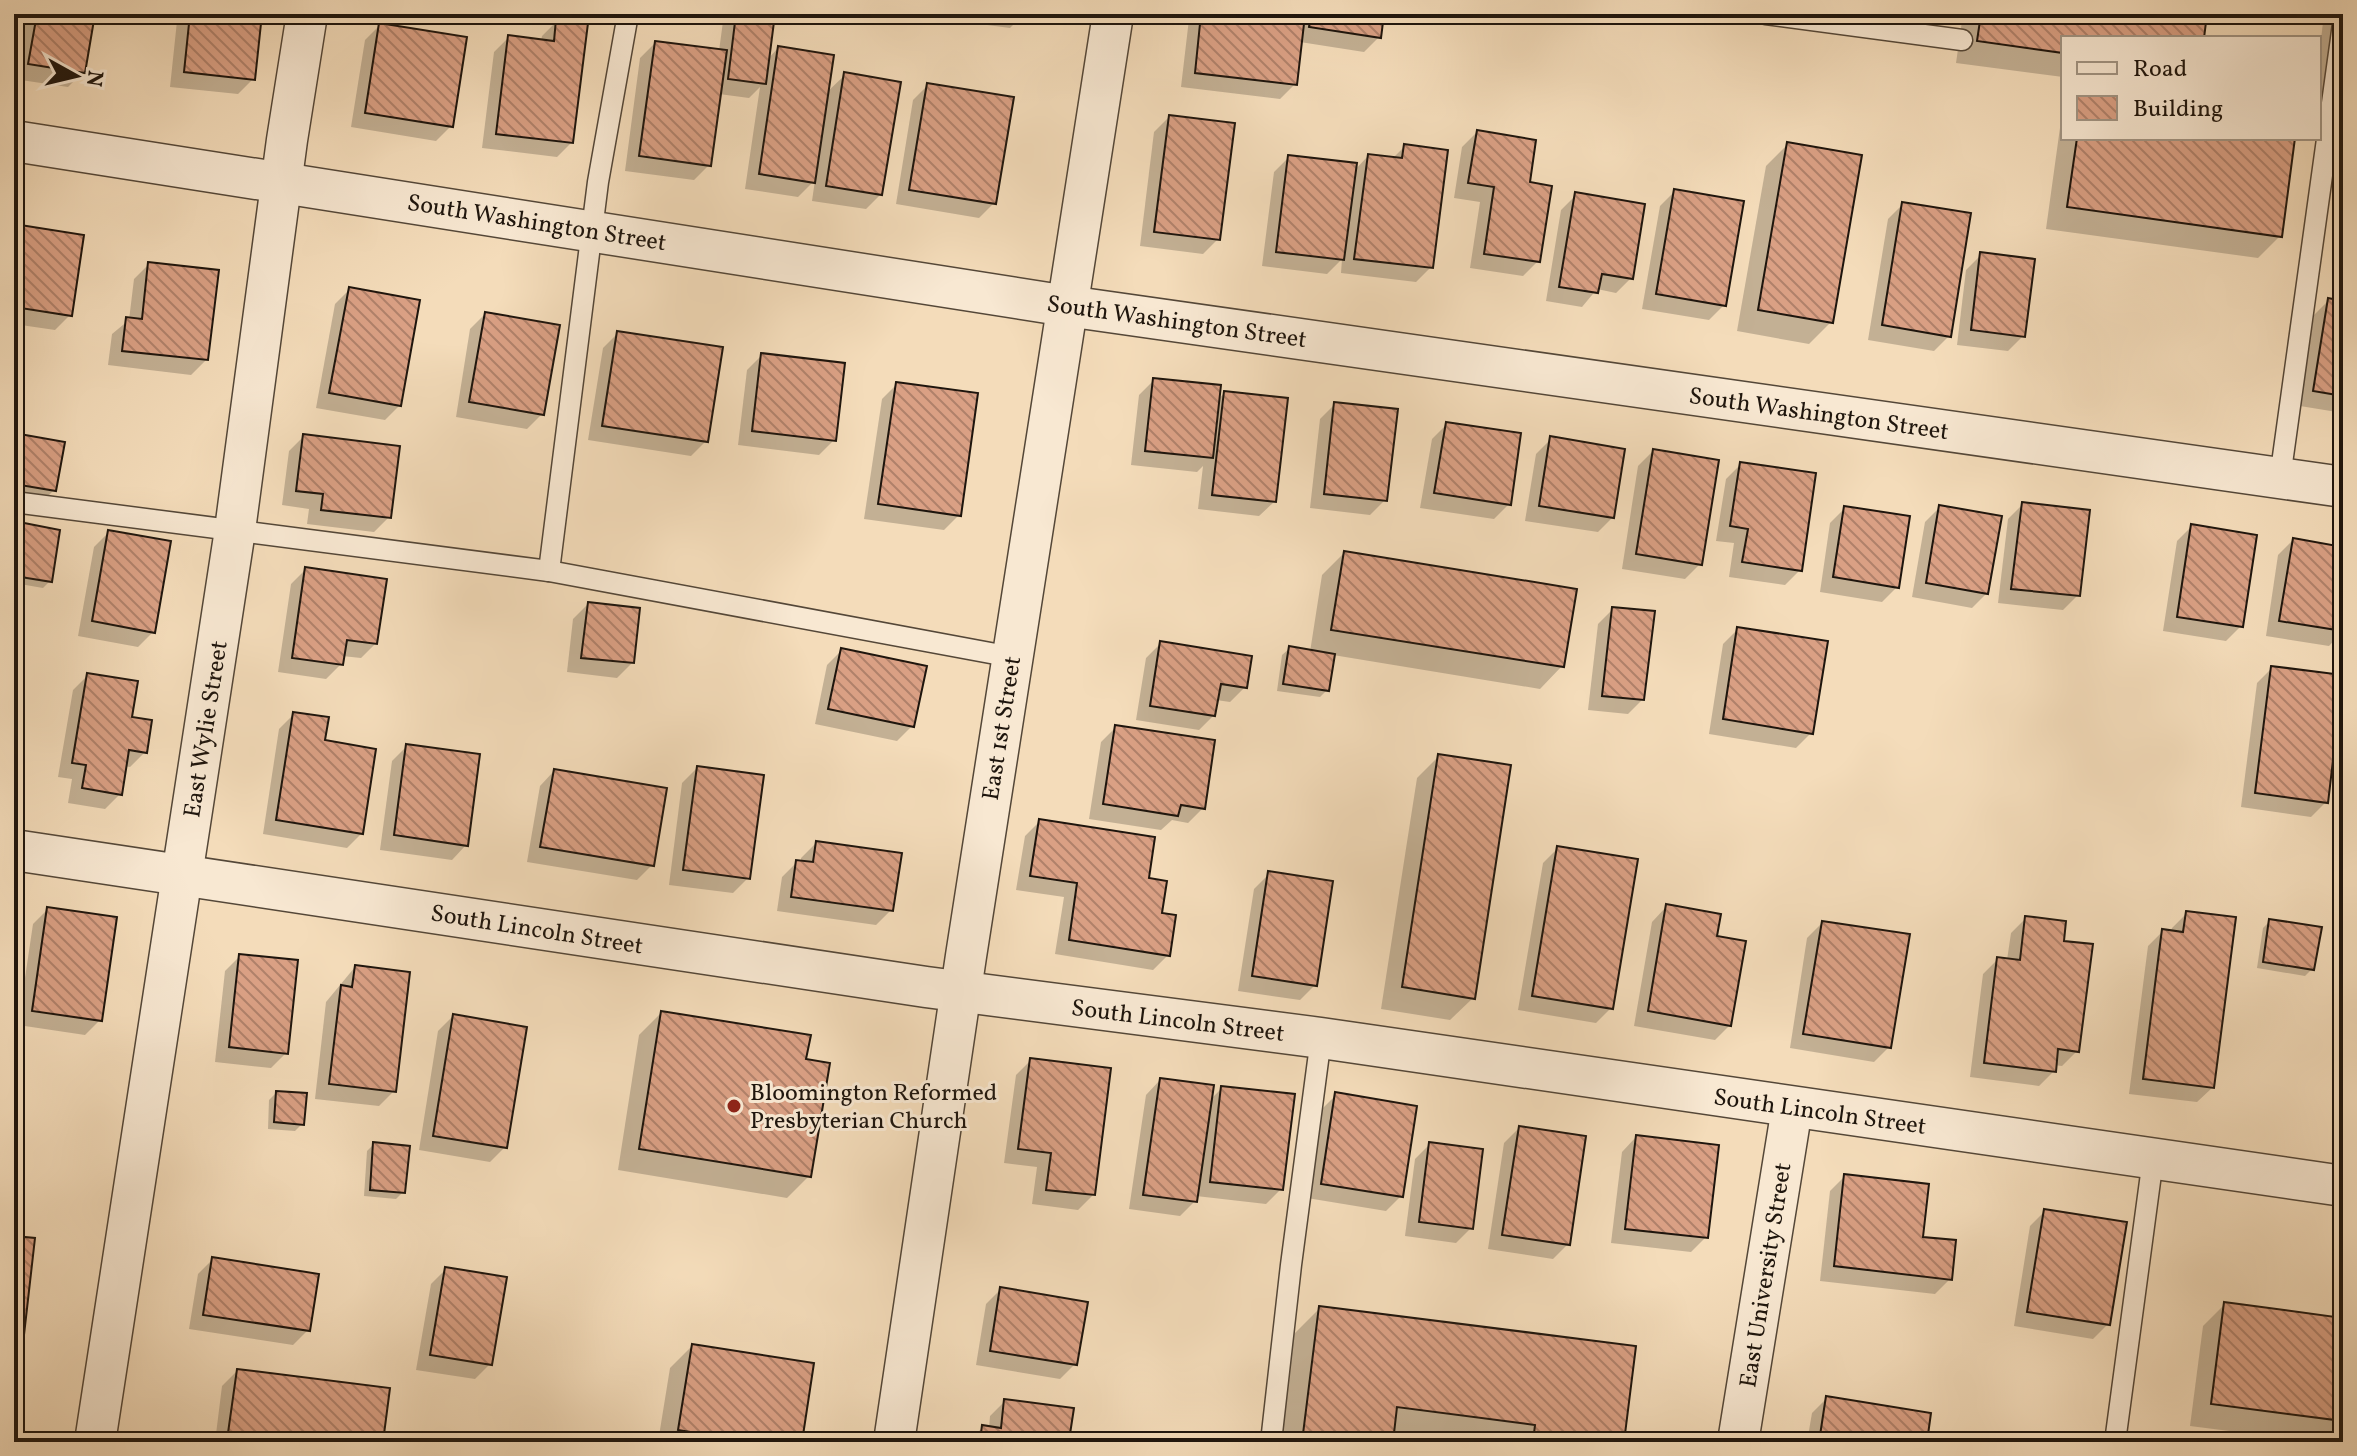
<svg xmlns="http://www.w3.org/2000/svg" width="2357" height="1456" viewBox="0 0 2357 1456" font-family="Vollkorn,serif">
  <defs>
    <pattern id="building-back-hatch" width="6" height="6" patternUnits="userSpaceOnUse" patternTransform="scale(2)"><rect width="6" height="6" fill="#daa084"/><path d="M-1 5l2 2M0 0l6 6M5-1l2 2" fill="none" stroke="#b0816a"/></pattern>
  </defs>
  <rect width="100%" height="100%" fill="#f4dcba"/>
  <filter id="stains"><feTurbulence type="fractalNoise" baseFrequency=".0025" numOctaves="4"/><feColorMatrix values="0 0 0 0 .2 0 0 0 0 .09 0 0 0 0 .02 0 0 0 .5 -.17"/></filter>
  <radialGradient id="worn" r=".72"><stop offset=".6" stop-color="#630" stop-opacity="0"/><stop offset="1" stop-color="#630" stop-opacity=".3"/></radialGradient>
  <!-- shadow -->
  <g fill="#0003">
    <polygon points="25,14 92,14 83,72 68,87 14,79"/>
    <polygon points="165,14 260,14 253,79 238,94 170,87 177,21 164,20"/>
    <polygon points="724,14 773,14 767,60 778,48 826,93 845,75 881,194 866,209 812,201 815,180 798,197 745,189 760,87 749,98 719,94 709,165 694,180 625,171 640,58 655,43 719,51"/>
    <polygon points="926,14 1024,14 1010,28 926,17"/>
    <polygon points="1194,14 1280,14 1299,16 1299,14 1382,14 1379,37 1364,52 1300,42 1295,84 1280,99 1181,87 1189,19"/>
    <polygon points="1963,14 2205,14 2202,38 2063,38 2063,77 1956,63"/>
    <polygon points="2324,14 2343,14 2343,104 2319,101 2319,56"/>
    <polygon points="557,21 572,142 557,157 482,148 494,52 509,37 541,41 542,36"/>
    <polygon points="380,25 451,126 436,141 351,127 365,40"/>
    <polygon points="928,85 994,203 979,218 896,204 913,100"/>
    <polygon points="2063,106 2063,138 2293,138 2280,236 2258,258 2046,229"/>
    <polygon points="1169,117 1218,239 1203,254 1140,246 1154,132"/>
    <polygon points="1477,132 1527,183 1538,261 1523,276 1470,268 1480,202 1454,198 1462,147"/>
    <polygon points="1788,144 1831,322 1809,344 1737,331 1766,166"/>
    <polygon points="1405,146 1431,267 1416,282 1341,273 1342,259 1327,274 1262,266 1274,172 1289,157 1354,171 1368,156 1392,159"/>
    <polygon points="1675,191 1724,305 1709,320 1642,309 1660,206"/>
    <polygon points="1576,195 1631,278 1616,293 1597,289 1582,307 1546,301 1561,210"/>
    <polygon points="1903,204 1949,336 1934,351 1868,340 1888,219"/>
    <polygon points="14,226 70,315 55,330 14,324"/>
    <polygon points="1981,255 2023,336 2008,351 1957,345 1966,270"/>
    <polygon points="149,264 206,360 191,375 108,365 112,334 129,320 134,279"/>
    <polygon points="350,289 400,405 385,420 316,408 335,304"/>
    <polygon points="2329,300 2343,303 2343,413 2300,406 2314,315"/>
    <polygon points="485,314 542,414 527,429 456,417 470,329"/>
    <polygon points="618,333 706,441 691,456 588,440 603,348"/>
    <polygon points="762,355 834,440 819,455 738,445 747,370"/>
    <polygon points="1154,380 1218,400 1224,393 1274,502 1259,516 1198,509 1203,466 1197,472 1131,465 1139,395"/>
    <polygon points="897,384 959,515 944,530 864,519 882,399"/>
    <polygon points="1335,404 1385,500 1370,515 1310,508 1320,419"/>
    <polygon points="1447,424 1509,504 1494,519 1420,508 1432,439"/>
    <polygon points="14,435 54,490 47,497 14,491"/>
    <polygon points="304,436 389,517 374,532 307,524 309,509 282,505 289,451"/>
    <polygon points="1551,439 1612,518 1598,532 1525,521 1536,454"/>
    <polygon points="1653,451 1700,564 1685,579 1622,569 1638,466"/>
    <polygon points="1741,464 1800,570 1785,585 1729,577 1734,543 1716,541 1726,479"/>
    <polygon points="2023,504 2078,595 2063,610 1998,603 2008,519"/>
    <polygon points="1940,507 1987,593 1972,608 1912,597 1925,522"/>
    <polygon points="1845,508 1897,587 1882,602 1820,592 1830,523"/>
    <polygon points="14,523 50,581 43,588 14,583"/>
    <polygon points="2192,526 2241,626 2226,641 2163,631 2177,541"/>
    <polygon points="109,532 153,632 138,647 78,636 94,547"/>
    <polygon points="2293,540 2343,549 2343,631 2329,646 2266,636 2278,555"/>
    <polygon points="1344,553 1562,666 1540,689 1333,655 1327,690 1320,697 1277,691 1282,655 1290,648 1310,652 1322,575"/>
    <polygon points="306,569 376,643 361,658 342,656 341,664 326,679 278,672 291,584"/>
    <polygon points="588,604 632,663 617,678 567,672 573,619"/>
    <polygon points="1613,609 1643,699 1628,714 1588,710 1598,624"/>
    <polygon points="1738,629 1811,733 1796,748 1709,734 1723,644"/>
    <polygon points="1161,643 1245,687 1230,702 1216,700 1214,715 1199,730 1136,720 1146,658"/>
    <polygon points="842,650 912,726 897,741 815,724 827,665"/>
    <polygon points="2272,668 2326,802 2311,817 2241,807 2257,683"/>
    <polygon points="88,675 130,718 145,752 130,767 124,766 120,794 105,809 68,803 72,779 58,777 73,690"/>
    <polygon points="294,714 323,742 362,833 347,848 263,834 279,729"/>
    <polygon points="1116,727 1203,808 1188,823 1172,820 1161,830 1089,819 1101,742"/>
    <polygon points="407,746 466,845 452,860 380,850 392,761"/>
    <polygon points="1439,756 1473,998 1450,1020 1381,1009 1417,778"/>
    <polygon points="697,768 748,878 733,893 669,885 682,783"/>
    <polygon points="554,771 652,865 637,880 527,862 540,786"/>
    <polygon points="1040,821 1147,879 1159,914 1168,955 1153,970 1055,954 1064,897 1016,890 1025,836"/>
    <polygon points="816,843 891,910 876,925 777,911 782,877 797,862 801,862 801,858"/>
    <polygon points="1558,848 1611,1008 1596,1023 1518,1010 1543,863"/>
    <polygon points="1269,874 1315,985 1300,1000 1238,991 1254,889"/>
    <polygon points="1666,907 1715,937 1730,1025 1715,1040 1634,1026 1652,922"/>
    <polygon points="48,909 100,1020 85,1035 18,1025 33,924"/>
    <polygon points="2187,913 2212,1088 2197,1102 2129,1094 2148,946 2163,931 2171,932 2172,928"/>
    <polygon points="2026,918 2062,942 2077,1051 2062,1066 2054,1065 2054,1071 2039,1086 1970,1077 1983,974 1998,959 2007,960 2011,933"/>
    <polygon points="2270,921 2312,969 2305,976 2257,968 2263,928"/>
    <polygon points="1822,923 1889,1047 1874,1062 1790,1048 1807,938"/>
    <polygon points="2343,926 2343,958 2340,957"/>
    <polygon points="240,956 286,1053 271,1068 215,1062 225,971"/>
    <polygon points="355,967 394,1091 379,1106 315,1099 326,1002"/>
    <polygon points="661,1013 804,1061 809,1176 787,1198 618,1170 639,1035"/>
    <polygon points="453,1016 505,1147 490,1162 419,1150 438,1031"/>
    <polygon points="1031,1060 1093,1195 1078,1210 1032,1204 1037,1167 1004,1163 1016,1075"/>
    <polygon points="1160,1080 1209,1101 1222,1088 1281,1189 1266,1204 1196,1196 1195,1201 1180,1216 1129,1209 1146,1095"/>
    <polygon points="276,1093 302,1124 295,1131 268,1129 269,1100"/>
    <polygon points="1336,1095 1401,1196 1386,1211 1307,1198 1321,1110"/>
    <polygon points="1519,1128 1568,1244 1553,1259 1488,1249 1504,1143"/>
    <polygon points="1636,1137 1706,1237 1691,1252 1611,1243 1622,1152"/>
    <polygon points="374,1144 403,1192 396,1199 364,1196 367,1151"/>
    <polygon points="1430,1144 1471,1228 1456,1243 1405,1236 1415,1159"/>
    <polygon points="1845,1176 1921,1239 1950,1279 1935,1294 1820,1281 1830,1191"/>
    <polygon points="2045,1211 2108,1324 2093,1339 2014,1326 2030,1226"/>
    <polygon points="213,1259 308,1330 293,1345 189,1329 198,1274"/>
    <polygon points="446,1269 490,1364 475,1379 416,1370 431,1284"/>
    <polygon points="1001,1289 1075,1364 1060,1379 976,1365 986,1304"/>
    <polygon points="2225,1304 2343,1320 2343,1442 2315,1442 2190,1426 2203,1326"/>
    <polygon points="1320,1308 1622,1442 1422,1442 1391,1438 1391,1442 1278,1442 1292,1336"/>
    <polygon points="692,1346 800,1442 658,1442 670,1368"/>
    <polygon points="237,1371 388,1390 381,1442 215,1442 222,1386"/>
    <polygon points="1827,1398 1925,1442 1807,1442 1812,1413"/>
    <polygon points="1005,1401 1068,1436 1102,1442 968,1442 983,1427 989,1428 990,1416"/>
  </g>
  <!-- building -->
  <g fill="url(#building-back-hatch)" stroke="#1e150d" stroke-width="2">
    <polygon points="37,14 95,14 85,73 28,64"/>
    <polygon points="190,14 262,14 255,80 184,72"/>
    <polygon points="736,14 775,14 766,84 728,79"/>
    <polygon points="1201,14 1305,15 1297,85 1195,73"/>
    <polygon points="1311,14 1384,14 1381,38 1309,27"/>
    <polygon points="1981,14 2207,14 2204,38 2063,38 2063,53 1977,41"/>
    <polygon points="556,19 588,23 573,143 496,134 508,35 554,41"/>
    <polygon points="379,23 467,37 453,127 365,113"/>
    <polygon points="655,41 727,50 711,166 639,156"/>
    <polygon points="778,46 834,55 815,183 759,174"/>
    <polygon points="844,72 901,82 882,195 826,186"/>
    <polygon points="927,83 1014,97 996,204 909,190"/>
    <polygon points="1169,115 1235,123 1220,240 1154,232"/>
    <polygon points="1477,130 1536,140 1530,182 1552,186 1540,262 1484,254 1494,187 1468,183"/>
    <polygon points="2077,138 2295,138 2282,237 2067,207"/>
    <polygon points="1787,142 1862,155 1833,323 1758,310"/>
    <polygon points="1404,144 1448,150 1433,268 1354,259 1368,154 1402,158"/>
    <polygon points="1288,155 1357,163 1344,260 1276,252"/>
    <polygon points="1674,189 1744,201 1726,306 1656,294"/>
    <polygon points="1575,192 1645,204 1633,279 1602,274 1598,293 1559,287"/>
    <polygon points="1902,202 1971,213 1951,337 1882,325"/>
    <polygon points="14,224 84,235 72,316 14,307"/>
    <polygon points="1980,252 2035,259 2025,337 1971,330"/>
    <polygon points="148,262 219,270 208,360 122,351 126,317 142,319"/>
    <polygon points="349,287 420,300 401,406 329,393"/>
    <polygon points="2328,298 2343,301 2343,396 2313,391"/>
    <polygon points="485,312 560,325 544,415 469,402"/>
    <polygon points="617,331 723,347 708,442 602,426"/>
    <polygon points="761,353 845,363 836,441 752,431"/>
    <polygon points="1153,378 1221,385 1213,458 1145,451"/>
    <polygon points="896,382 978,393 961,516 878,504"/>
    <polygon points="1224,391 1288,398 1276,502 1212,495"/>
    <polygon points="1334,402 1398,409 1387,501 1324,494"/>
    <polygon points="1446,422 1521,433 1511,505 1434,493"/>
    <polygon points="14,433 65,442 56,491 14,484"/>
    <polygon points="303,434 400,446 391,518 321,510 323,494 296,491"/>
    <polygon points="1550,436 1625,449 1614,518 1539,506"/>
    <polygon points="1653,449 1719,460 1702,565 1636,554"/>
    <polygon points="1740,462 1816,473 1802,571 1742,562 1748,529 1730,526"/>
    <polygon points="2022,502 2090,510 2080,596 2011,589"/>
    <polygon points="1939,505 2002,516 1988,594 1926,583"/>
    <polygon points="1844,506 1910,516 1899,588 1833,577"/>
    <polygon points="14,521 60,530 52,582 14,576"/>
    <polygon points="2191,524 2257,535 2243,627 2177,617"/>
    <polygon points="108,530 171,541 155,633 92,621"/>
    <polygon points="2293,538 2343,547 2343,631 2279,621"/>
    <polygon points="1344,551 1577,589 1564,667 1331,630"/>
    <polygon points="305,567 387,579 377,644 347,640 343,665 292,658"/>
    <polygon points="588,602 640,608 634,663 581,658"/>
    <polygon points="1612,607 1655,611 1644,700 1602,696"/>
    <polygon points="1737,627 1828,641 1813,734 1723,719"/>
    <polygon points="1160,641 1252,656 1247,688 1221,684 1215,716 1150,706"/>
    <polygon points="1289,646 1335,654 1329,691 1283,684"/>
    <polygon points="841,648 927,666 914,727 828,709"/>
    <polygon points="2271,666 2343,675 2328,803 2255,793"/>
    <polygon points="87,673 138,681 132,717 152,720 147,753 129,750 122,795 82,788 86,765 72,763"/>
    <polygon points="293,712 329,717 325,740 376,749 363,834 276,820"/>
    <polygon points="1115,725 1215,740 1205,809 1181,805 1178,816 1103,804"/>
    <polygon points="406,744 480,754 468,846 394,835"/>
    <polygon points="1438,754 1511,765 1475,999 1402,987"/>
    <polygon points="697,766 764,775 750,879 683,870"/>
    <polygon points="554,769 667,788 654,866 540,847"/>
    <polygon points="1039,819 1155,837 1149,878 1167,881 1162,913 1176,915 1170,956 1069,940 1077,883 1030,876"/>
    <polygon points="816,841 902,853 893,911 791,897 796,860 813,862"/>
    <polygon points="1557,846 1638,859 1613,1009 1532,996"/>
    <polygon points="1268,871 1333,881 1317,986 1252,976"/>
    <polygon points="1666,904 1721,914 1717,936 1746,941 1731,1026 1648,1011"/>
    <polygon points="47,907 117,917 102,1021 32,1011"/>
    <polygon points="2186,911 2236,917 2214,1088 2143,1079 2162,929 2183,932"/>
    <polygon points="2025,916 2066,921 2064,941 2093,944 2079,1052 2058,1049 2056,1072 1984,1063 1997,957 2020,960"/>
    <polygon points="2269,919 2322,927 2314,970 2263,962"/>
    <polygon points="1822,921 1910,934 1891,1048 1803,1034"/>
    <polygon points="14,926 21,927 14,970"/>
    <polygon points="239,954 298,960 288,1054 229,1047"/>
    <polygon points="355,965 410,972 396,1092 329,1084 341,985 352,987"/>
    <polygon points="661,1011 811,1035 806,1059 830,1063 811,1177 639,1149"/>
    <polygon points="453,1014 527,1027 507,1148 433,1136"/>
    <polygon points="1030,1058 1111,1068 1095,1195 1046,1190 1051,1153 1018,1149"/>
    <polygon points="1160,1078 1214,1085 1197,1202 1143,1195"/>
    <polygon points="1221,1086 1295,1094 1283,1190 1210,1182"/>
    <polygon points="276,1091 307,1093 304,1125 274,1122"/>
    <polygon points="1335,1092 1417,1106 1403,1197 1321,1184"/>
    <polygon points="1519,1126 1586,1136 1570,1245 1502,1235"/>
    <polygon points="1636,1135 1719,1145 1708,1238 1625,1229"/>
    <polygon points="373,1142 410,1146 405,1193 370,1190"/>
    <polygon points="1429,1142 1483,1149 1473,1229 1419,1222"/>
    <polygon points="1844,1174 1929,1184 1923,1237 1956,1240 1952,1280 1834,1266"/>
    <polygon points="2044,1209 2127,1222 2110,1325 2027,1312"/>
    <polygon points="14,1236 35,1238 20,1370 14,1369"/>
    <polygon points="212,1257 319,1274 310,1331 203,1315"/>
    <polygon points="445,1267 507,1277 492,1365 430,1355"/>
    <polygon points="1000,1287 1088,1302 1077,1365 990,1351"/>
    <polygon points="2224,1302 2343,1318 2343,1421 2211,1404"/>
    <polygon points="1319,1306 1636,1346 1624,1442 1533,1442 1535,1425 1397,1407 1393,1442 1302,1442"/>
    <polygon points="692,1344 814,1363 802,1442 752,1442 678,1430"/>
    <polygon points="237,1369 390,1388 383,1442 227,1440"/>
    <polygon points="1826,1396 1931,1413 1927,1442 1819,1442"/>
    <polygon points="1004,1399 1074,1408 1070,1434 1104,1438 1104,1442 980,1442 982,1425 1001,1428"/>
  </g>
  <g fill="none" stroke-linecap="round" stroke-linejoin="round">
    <defs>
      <g id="lane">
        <polyline points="628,14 598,182 549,571 1012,657"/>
        <polyline points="1766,14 1962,40"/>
        <polyline points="2280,478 2343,24"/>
        <polyline points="14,502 549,571"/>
        <polyline points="1271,1442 1291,1265 1321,1038"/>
        <polyline points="2115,1442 2153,1159"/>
      </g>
      <g id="street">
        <polyline points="14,141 1067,306 2343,487"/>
        <polyline points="14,850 926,987 1321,1038 2343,1186"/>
        <polyline points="95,1442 235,530 287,140 307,14"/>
        <polyline points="894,1442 966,956 1113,14"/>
        <polyline points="1738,1442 1792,1108"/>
      </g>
    </defs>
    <!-- lane casing -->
    <use href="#lane" stroke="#544738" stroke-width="23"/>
    <!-- street casing -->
    <use href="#street" stroke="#544738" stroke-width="43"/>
    <!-- lane -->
    <use href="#lane" stroke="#f8e8d2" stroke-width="20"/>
    <!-- street -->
    <use href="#street" stroke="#f8e8d2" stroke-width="40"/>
  </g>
  <!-- markers -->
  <circle fill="#8f2418" stroke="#f8e8d2" stroke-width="3" cx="734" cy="1106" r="8"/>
  <g text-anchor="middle" stroke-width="6" stroke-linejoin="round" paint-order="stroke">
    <!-- street labels -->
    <g font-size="24" fill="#1e150d" stroke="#f8e8d2">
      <text transform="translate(537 222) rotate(9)" y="8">South Washington Street</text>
      <text transform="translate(1177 321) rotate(8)" y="8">South Washington Street</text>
      <text transform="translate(1819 413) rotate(8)" y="8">South Washington Street</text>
      <text transform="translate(1001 728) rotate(-81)" y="8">East 1st Street</text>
      <text transform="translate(205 729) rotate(-81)" y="8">East Wylie Street</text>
      <text transform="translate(537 929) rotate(9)" y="8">South Lincoln Street</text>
      <text transform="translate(1178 1020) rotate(7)" y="8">South Lincoln Street</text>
      <text transform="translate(1820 1111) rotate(8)" y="8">South Lincoln Street</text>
      <text transform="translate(1765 1275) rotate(-81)" y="8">East University Street</text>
    </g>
    <!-- poi labels -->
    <g font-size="24" fill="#1e150d" stroke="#f8e8d2" text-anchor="start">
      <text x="750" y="1100">Bloomington Reformed<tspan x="750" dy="28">Presbyterian Church</tspan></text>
    </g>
  </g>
  <!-- margin -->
  <rect width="2357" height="1456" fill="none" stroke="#f4dcba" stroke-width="48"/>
  <rect x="16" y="16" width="2325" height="1424" fill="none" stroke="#1e150d" stroke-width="4"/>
  <rect x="24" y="24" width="2309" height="1408" fill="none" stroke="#1e150d" stroke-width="2"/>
  <!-- legend -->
  <rect x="2061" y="36" width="260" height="104" fill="#f8e8d2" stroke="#a19483" stroke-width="2"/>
  <rect x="2077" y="62" width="40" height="12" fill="#f8e8d2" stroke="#a19483" stroke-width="2"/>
  <text x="2133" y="76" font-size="24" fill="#1e150d">Road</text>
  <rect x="2077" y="96" width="40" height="24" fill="url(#building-back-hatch)" stroke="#a19483" stroke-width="2"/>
  <text x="2133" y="116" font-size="24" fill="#1e150d">Building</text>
  <!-- north arrow -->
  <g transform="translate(76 76) rotate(98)" stroke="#f8e8d2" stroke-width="6" paint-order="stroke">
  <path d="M0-6L14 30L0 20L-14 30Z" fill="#1e150d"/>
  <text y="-12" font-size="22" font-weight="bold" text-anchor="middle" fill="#1e150d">N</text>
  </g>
  <rect width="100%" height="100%" filter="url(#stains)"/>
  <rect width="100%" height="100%" fill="url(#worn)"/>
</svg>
